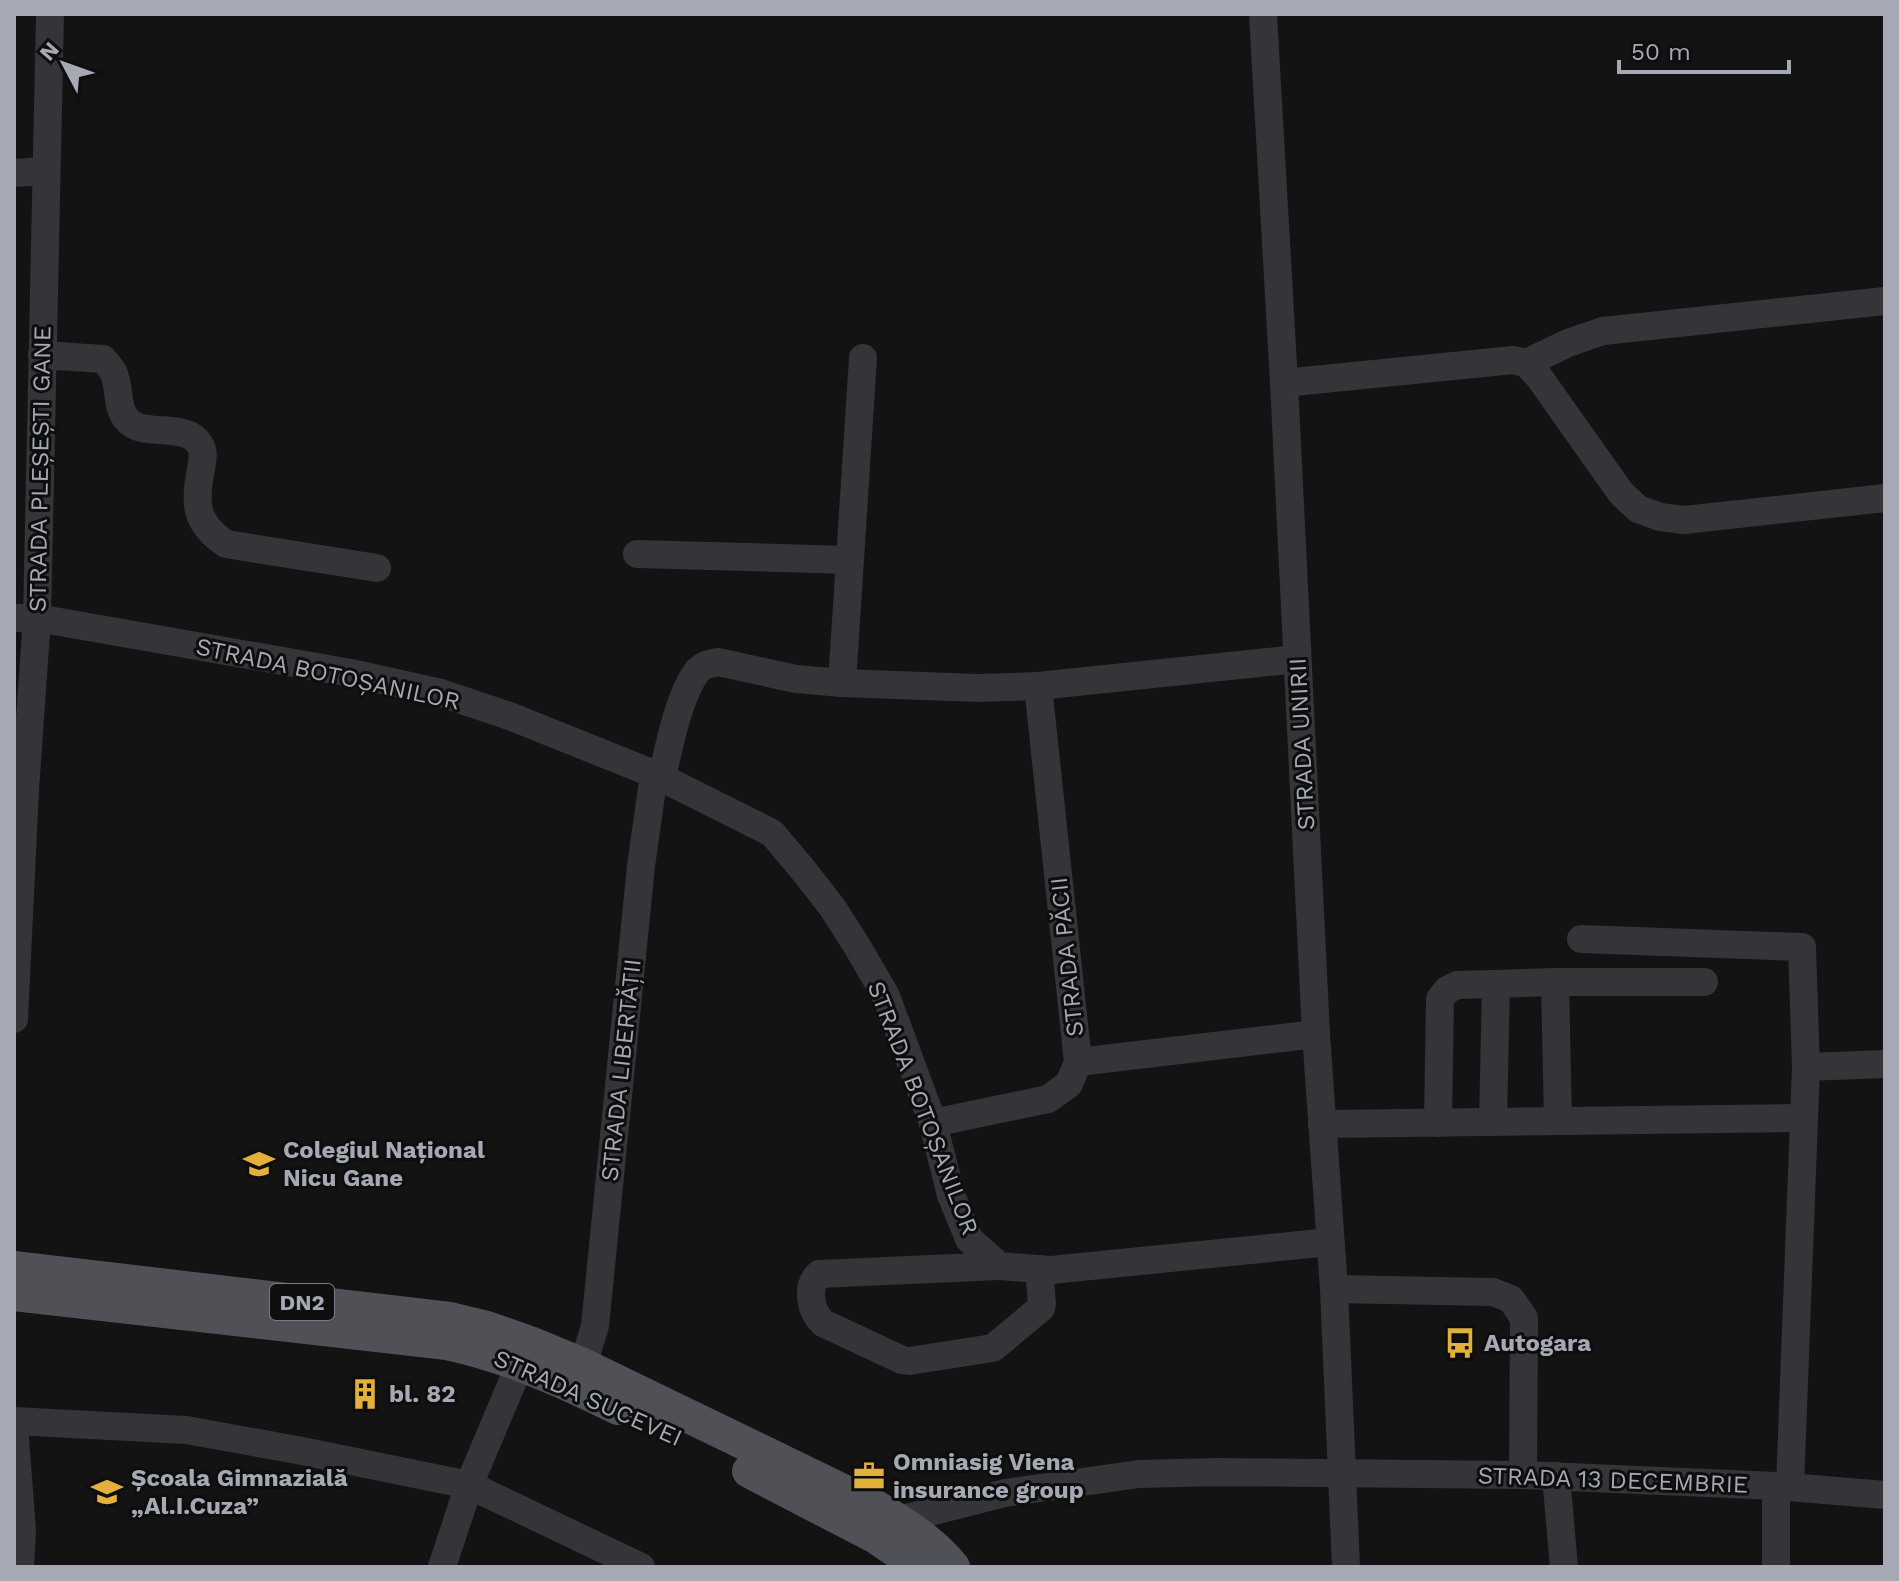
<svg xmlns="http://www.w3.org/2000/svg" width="1899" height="1581" viewBox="0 0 1899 1581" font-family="'Work Sans',sans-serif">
  <rect width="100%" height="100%" fill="#131314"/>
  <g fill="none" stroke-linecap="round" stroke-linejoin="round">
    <!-- minor -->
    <g stroke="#343439" stroke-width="28">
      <polyline points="1263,14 1284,383 1316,1034 1334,1289 1346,1567"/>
      <polyline points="14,173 46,171"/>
      <path d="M42,355l61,4c4,5 9,9 11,15 7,17 1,39 18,50 19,12 56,-1 68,21 5,8 2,16 1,24 -7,35 -6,54 25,75l151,24"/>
      <polyline points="1526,363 1568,343 1603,331 1885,301"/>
      <polyline points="1284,383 1513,360 1526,363 1539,377 1621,493 1638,509 1660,517 1684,520 1885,498"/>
      <polyline points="637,554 849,560"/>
      <polyline points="14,618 37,618 351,673 441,693 512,717 654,774 772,833 804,871 832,907 857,946 886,996 933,1123 951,1195 969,1239 999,1266 1051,1270 1330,1242"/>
      <polyline points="842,683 863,358"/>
      <path d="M662,778c6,-28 17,-82 34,-105 5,-8 13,-9 22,-11l78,17 46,4 136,5 60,-2 259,-27"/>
      <polyline points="1581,939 1802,947 1806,1067 1790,1487"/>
      <polyline points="1555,982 1704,982"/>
      <polyline points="14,1019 25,790 37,618 50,14"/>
      <polyline points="1078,1062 1316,1034"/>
      <polyline points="1806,1067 1885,1064"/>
      <polyline points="1493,1122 1496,984"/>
      <polyline points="933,1123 1048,1099 1069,1084 1078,1062 1038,686"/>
      <polyline points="1438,1123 1440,999 1447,990 1457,985 1555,982 1558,1121"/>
      <polyline points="1322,1124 1804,1118"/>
      <path d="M999,1266l-180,8c-13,12 -9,37 4,49l79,37 7,1 84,-13 48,-40 1,-4 -3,-35"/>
      <polyline points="1334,1289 1493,1292 1511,1299 1524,1318 1523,1475"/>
      <polyline points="583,1365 595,1326 641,866 654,774"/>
      <polyline points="14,1421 186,1430 297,1450 469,1485 641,1567"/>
      <polyline points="14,1424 22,1531 20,1567"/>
      <polyline points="1556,1476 1564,1567"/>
      <polyline points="1776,1486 1776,1567"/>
      <polyline points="886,1529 898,1520 1005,1493 1139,1474 1217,1472 1523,1475 1776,1486 1885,1495"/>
      <polyline points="442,1567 469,1485 520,1364"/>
    </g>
    <!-- major -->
    <g stroke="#505157" stroke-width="34">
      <path d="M14,1268l436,51 37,9 43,15 53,22 291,141c29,17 58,35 79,61"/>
      <path d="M14,1294l433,49c61,13 116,38 171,65"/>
      <polyline points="749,1471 876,1537 920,1567"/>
    </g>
  </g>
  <!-- icons -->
  <defs>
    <symbol id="school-bare" viewBox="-9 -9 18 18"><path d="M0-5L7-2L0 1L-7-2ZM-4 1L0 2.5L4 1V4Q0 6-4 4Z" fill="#e3b13b" stroke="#0e0e0f" stroke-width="2.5" paint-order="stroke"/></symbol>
    <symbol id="bus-bare" viewBox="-9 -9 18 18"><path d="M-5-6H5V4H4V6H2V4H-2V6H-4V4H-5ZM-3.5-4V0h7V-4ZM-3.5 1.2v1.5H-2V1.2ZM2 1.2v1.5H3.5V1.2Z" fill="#e3b13b" stroke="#0e0e0f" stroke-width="2.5" paint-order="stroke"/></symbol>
    <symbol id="building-bare" viewBox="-9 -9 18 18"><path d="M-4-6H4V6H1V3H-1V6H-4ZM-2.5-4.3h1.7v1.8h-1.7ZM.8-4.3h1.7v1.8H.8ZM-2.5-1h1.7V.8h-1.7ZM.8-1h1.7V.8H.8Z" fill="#e3b13b" stroke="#0e0e0f" stroke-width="2.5" paint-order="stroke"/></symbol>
    <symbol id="office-bare" viewBox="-9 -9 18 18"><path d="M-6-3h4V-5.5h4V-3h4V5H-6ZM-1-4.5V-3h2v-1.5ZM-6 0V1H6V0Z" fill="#e3b13b" stroke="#0e0e0f" stroke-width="2.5" paint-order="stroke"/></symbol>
  </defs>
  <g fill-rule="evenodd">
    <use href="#school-bare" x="237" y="1142" width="44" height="44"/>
    <use href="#bus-bare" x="1438" y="1321" width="44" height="44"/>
    <use href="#building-bare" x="343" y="1372" width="44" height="44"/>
    <use href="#office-bare" x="847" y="1454" width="44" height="44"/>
    <use href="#school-bare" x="85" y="1470" width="44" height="44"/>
  </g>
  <g text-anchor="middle" stroke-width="6" stroke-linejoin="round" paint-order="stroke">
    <!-- shield labels -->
    <rect fill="#0e0e0f" stroke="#787a82" stroke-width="2" x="270" y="1284" width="64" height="36" rx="6"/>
    <g font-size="22" font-weight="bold" fill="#a5a9b3">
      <text x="302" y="1310">DN2</text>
    </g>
    <!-- street labels -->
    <g font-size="24" fill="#a5a9b3" stroke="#0e0e0f">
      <text transform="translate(40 469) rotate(-89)" y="8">STRADA PLEȘEȘTI GANE</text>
      <text transform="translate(328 674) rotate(12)" y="8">STRADA BOTOȘANILOR</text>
      <text transform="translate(1302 744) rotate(-93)" y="8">STRADA UNIRII</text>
      <text transform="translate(1067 957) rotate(-96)" y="8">STRADA PĂCII</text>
      <text transform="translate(621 1070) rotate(-84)" y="8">STRADA LIBERTĂȚII</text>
      <text transform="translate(923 1108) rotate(69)" y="8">STRADA BOTOȘANILOR</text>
      <text transform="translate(588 1398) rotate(24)" y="8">STRADA SUCEVEI</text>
      <text transform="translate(1613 1480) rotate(2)" y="8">STRADA 13 DECEMBRIE</text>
    </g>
    <!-- poi labels -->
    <g font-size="24" font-weight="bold" fill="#a5a9b3" stroke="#0e0e0f" text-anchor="start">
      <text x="283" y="1158">Colegiul Național<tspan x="283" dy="28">Nicu Gane</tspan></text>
      <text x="1484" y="1351">Autogara</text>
      <text x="389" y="1402">bl. 82</text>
      <text x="893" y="1470">Omniasig Viena<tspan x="893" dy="28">insurance group</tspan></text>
      <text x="131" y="1486">Școala Gimnazială<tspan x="131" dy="28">„Al.I.Cuza”</tspan></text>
    </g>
  </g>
  <!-- border -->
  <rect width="1899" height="1581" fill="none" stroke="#a5a9b3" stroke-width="32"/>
  <!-- north arrow -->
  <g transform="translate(64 64) rotate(311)" stroke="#0e0e0f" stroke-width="6" paint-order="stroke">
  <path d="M0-6L14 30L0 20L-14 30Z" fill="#a5a9b3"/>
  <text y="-12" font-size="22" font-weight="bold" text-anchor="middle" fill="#a5a9b3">N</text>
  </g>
  <!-- scale -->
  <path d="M1619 60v12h170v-12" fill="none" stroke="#a5a9b3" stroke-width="4"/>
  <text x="1631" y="60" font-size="24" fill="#a5a9b3" stroke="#0e0e0f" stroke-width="6" paint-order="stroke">50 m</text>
</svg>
